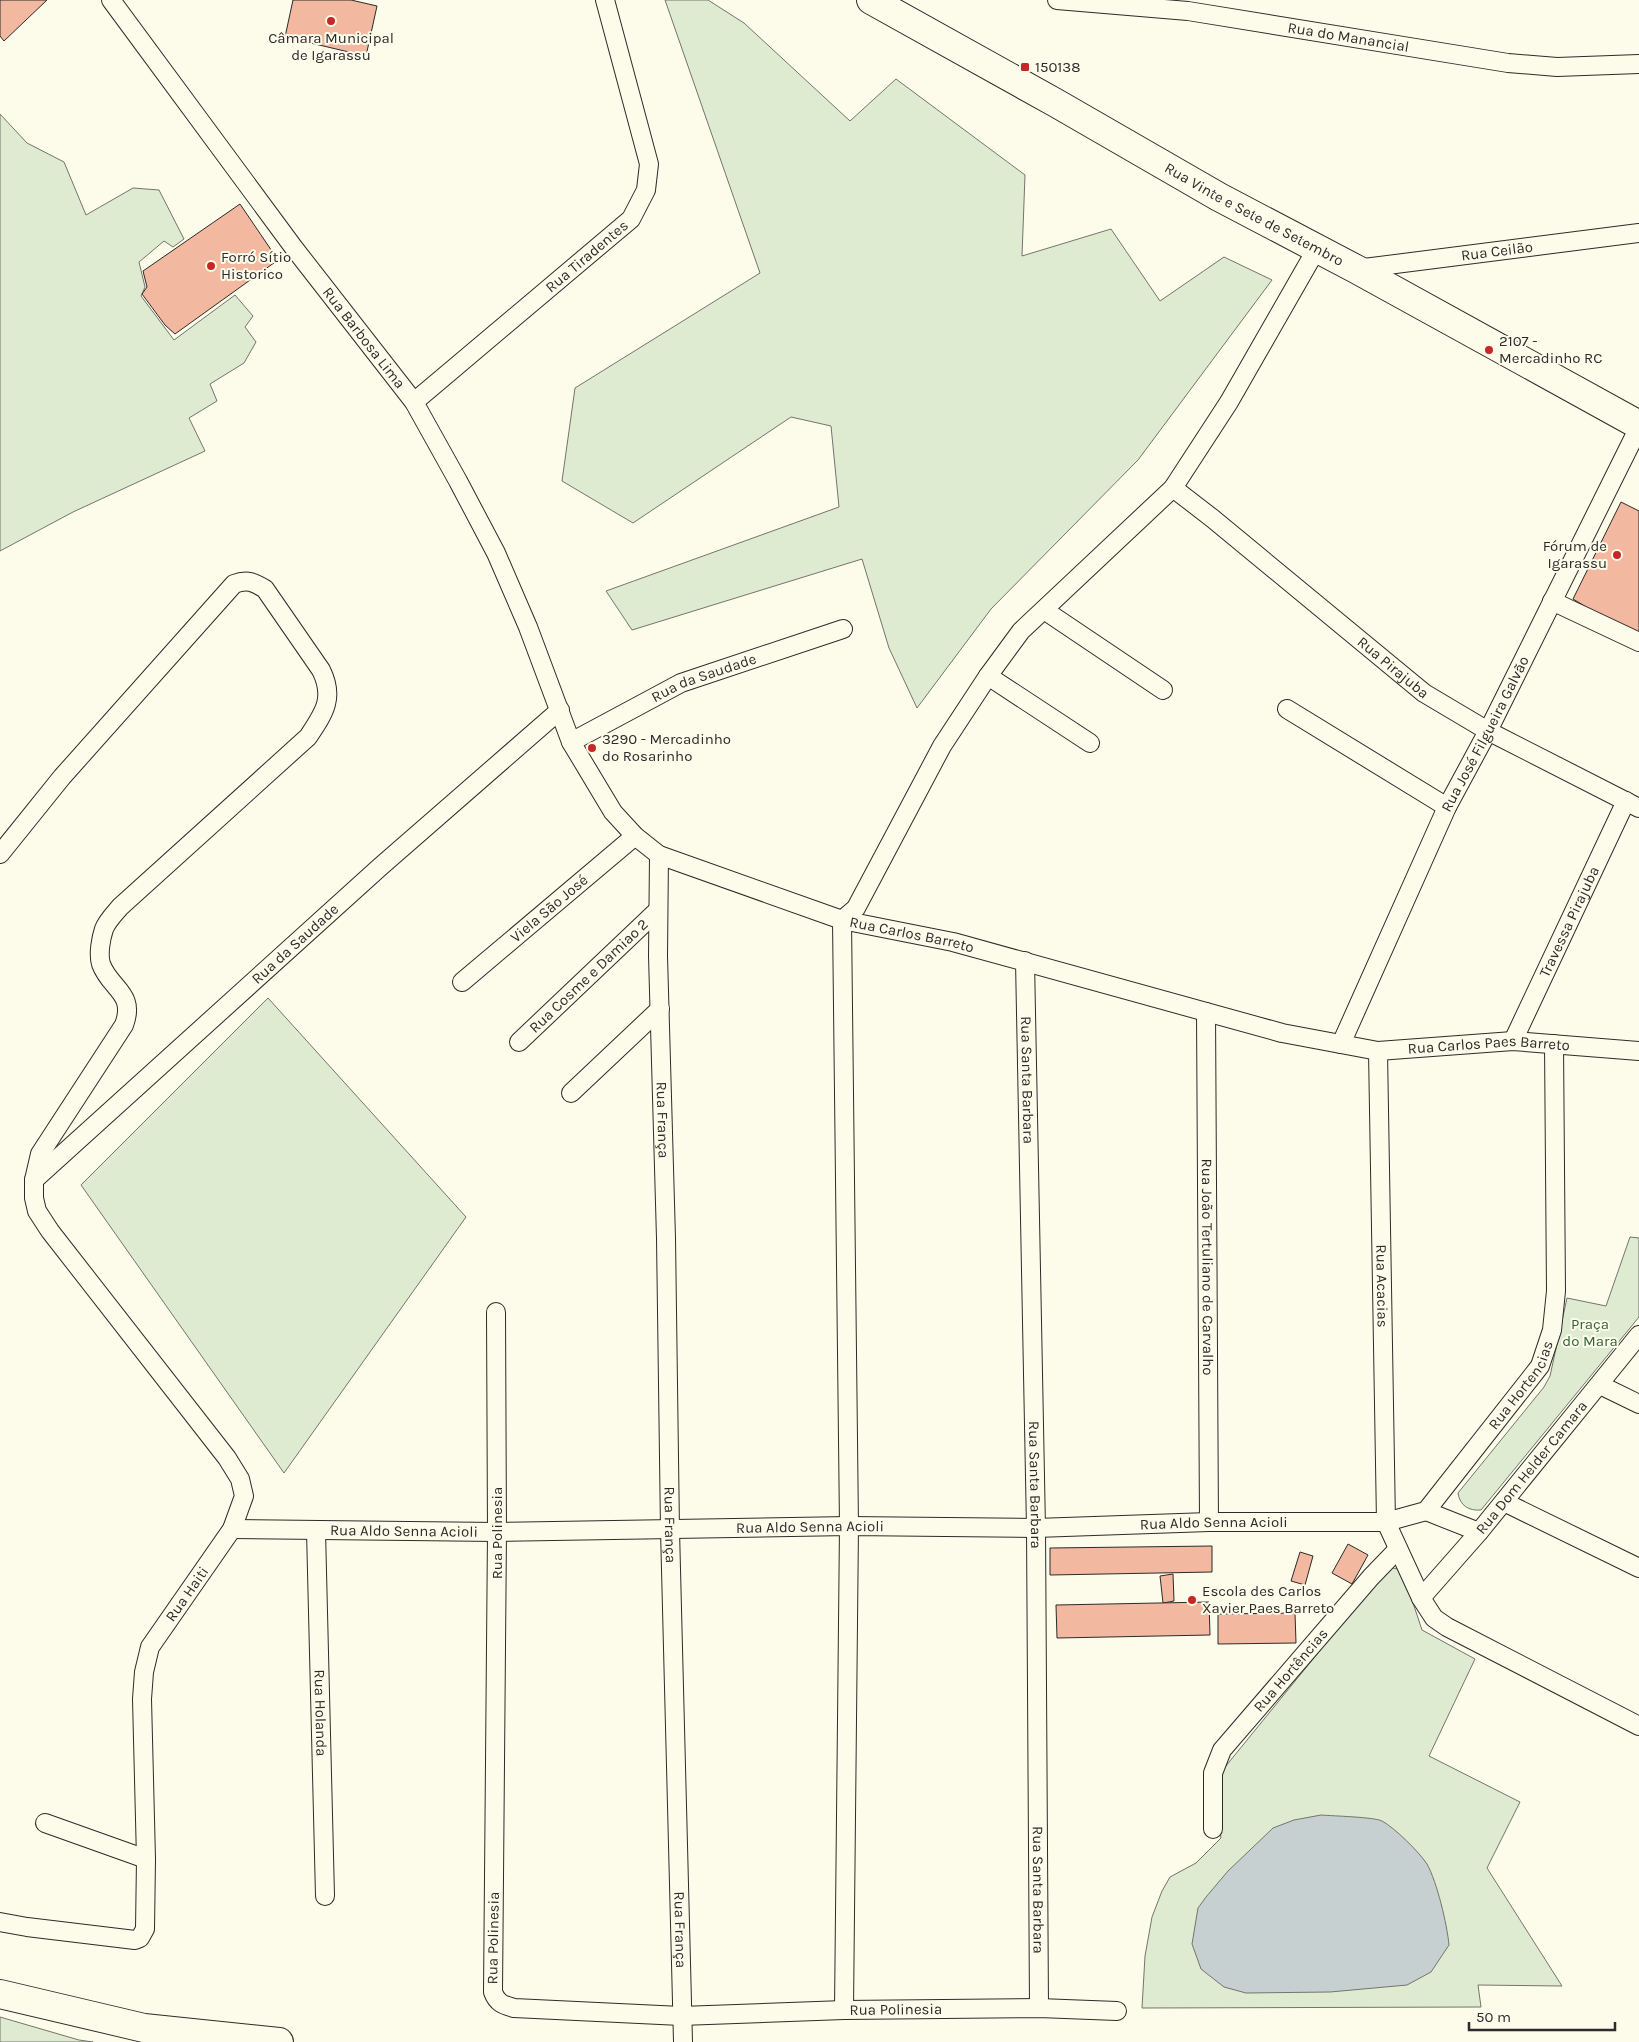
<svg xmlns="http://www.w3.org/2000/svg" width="1639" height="2042" viewBox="0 0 1639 2042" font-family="Karla,sans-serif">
  <rect width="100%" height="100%" fill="#fdfbea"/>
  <!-- green -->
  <g fill="#deebd1" stroke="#74746e">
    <polygon points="665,0 708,0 744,23 850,121 896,79 1025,175 1022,256 1111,229 1160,301 1224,257 1272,280 1138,460 991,609 917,708 889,648 862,559 632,630 606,591 839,507 831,426 791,417 633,523 562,481 575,388 760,273"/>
    <polygon points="0,114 27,143 64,162 86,215 133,188 159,190 184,239 173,247 164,241 139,262 145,287 141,296 174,340 235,295 253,316 245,327 256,342 244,363 210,384 217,401 189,418 205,451 73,512 0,551"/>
    <polygon points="268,998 466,1217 284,1473 81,1185"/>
    <path d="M1630,1237l9,1v79l-158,193c-12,1 -21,-4 -23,-17l86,-106 6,-11 17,-78 39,8z"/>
    <polygon points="1388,1567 1402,1570 1422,1630 1475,1659 1429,1756 1520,1802 1487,1868 1562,1986 1478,1985 1481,2007 1142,2008 1145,1956 1152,1917 1162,1891 1170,1877 1196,1863 1221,1838 1216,1796 1221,1772"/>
    <polygon points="0,2017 79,2040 93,2042 0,2042"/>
  </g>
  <!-- water -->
  <path fill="#c7d0d0" stroke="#74746e" d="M1321,1815c12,1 53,2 61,6 13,7 37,31 45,43 10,18 20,60 22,81l-18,27 -24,13 -77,7 -84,1 -22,-6 -23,-18 -9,-25 6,-36 8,-11 22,-26 45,-43 21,-8z"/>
  <!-- building -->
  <g fill="#f2b8a0" stroke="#2b2b2b">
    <polygon points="0,0 47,0 4,41 0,36"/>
    <polygon points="293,0 351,0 377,6 366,56 285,37"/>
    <polygon points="240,204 278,260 175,334 165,325 142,294 147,287 143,271"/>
    <polygon points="1621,502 1639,511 1639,634 1601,616 1573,599"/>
    <polygon points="1348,1544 1368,1555 1352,1584 1332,1573"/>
    <polygon points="1212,1546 1212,1572 1050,1575 1050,1548"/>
    <polygon points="1300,1552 1313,1556 1305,1585 1291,1581"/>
    <polygon points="1173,1574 1174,1601 1163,1603 1160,1576"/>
    <polygon points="1209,1602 1210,1635 1057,1638 1056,1605"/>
    <polygon points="1295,1613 1296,1643 1218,1644 1218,1614"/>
  </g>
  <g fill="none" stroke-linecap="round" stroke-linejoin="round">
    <defs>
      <g id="minor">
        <path id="s1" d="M111,0l183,248 120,154 44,79 38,72 32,74 43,115 42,70 22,24 24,19 183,65 111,22 329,91 96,18 135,-10 126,10"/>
        <path id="s2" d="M1057,0l131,11 320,52 49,4 82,-3"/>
        <path id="s3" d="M1356,269l283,-36"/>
        <path id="s4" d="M414,402l217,-183 15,-29 3,-26 -44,-164"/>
        <path id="s5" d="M1173,488l39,30 212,175 64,38 151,77"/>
        <polyline points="1552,601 1639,642"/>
        <polyline points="1044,610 1163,690"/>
        <polyline points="988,676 1090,743"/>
        <polyline points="1287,709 1447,807"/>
        <path id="s6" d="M571,742l110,-59 162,-54"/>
        <path d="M0,854l62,-77 172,-193c13,-5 20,-2 31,5l56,81c14,28 3,43 -13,67l-188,170c-5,6 -13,14 -16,22 -3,9 -6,25 -3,35 9,25 35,29 23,61l-84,129 -6,26v18l3,13 13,20 177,227 13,21 4,17 -12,33 -82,118 -6,25 -2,27 4,160 -1,70 -5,9 -5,2 -108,-13 -27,-5"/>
        <path id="s7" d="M659,855l-1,101 8,282 4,292 13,512"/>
        <path id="s8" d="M1025,961l11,567 3,480"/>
        <path id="s9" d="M462,982l173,-146"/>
        <path id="s10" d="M1206,1012l3,510"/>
        <path id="s11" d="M1513,1041l113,-240"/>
        <path id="s12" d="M519,1042l139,-132"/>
        <path id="s13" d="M1341,1044l106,-237 41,-76 151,-304"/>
        <path id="s14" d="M1378,1051l8,471 35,76 13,20 13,9 192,99"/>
        <polyline points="571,1093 660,1009"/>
        <path id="s15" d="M34,1180l346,-313 180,-157"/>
        <path id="s16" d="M496,1312l1,220 -4,460c4,11 10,13 21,16l167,8 163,-6 195,-2 78,3"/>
        <polyline points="1600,1385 1639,1404"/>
        <polyline points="1504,1502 1639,1568"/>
        <polyline points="1426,1511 1479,1532"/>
        <path id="s17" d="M232,1529l265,3 352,-6 187,2 173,-6h177l40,-11 114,-145 12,-36 4,-39 -2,-247"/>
        <path id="s18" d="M316,1531l9,365"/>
        <path id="s19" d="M1421,1598l58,-66 160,-197"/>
        <polyline points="45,1823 146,1859"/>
        <path id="s20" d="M1213,1829v-56l9,-23 149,-173 27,-28"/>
        <polyline points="844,2010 849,1526 842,920 856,908 942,746 988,676 1021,631 1173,488 1229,402 1316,250"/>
      </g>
      <g id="primary">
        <path id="s21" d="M871,0l185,103 163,94 137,72 283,156"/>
      </g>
      <polyline id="trunk" points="0,1994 144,2028 279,2042"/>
    </defs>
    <!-- minor casing -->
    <use href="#minor" stroke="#2b2b2b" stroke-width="20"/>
    <!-- primary casing -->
    <use href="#primary" stroke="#2b2b2b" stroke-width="30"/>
    <!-- trunk casing -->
    <use href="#trunk" stroke="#2b2b2b" stroke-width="30"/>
    <!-- minor -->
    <use href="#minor" stroke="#fdfbea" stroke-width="18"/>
    <!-- primary -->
    <use href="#primary" stroke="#fdfbea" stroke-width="28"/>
    <!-- trunk -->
    <use href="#trunk" stroke="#fdfbea" stroke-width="28"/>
  </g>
  <!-- markers -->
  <g fill="#c62828" stroke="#fdfbea" stroke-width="2">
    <circle cx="331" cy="21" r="5"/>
    <rect x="1020" y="62" width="10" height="10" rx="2.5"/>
    <circle cx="211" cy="266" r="5"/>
    <circle cx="1489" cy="350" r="5"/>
    <circle cx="1617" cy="555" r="5"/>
    <circle cx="592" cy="748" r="5"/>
    <circle cx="1192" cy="1600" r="5"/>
  </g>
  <g text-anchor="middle" stroke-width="4" stroke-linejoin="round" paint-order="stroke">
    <!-- street labels -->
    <g font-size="15" fill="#2b2b2b" stroke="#fdfbea">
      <text dy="5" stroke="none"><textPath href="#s2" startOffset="294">Rua do Manancial</textPath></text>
      <text dy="5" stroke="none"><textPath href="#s21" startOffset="439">Rua Vinte e Sete de Setembro</textPath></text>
      <text dy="5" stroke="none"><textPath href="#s3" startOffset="142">Rua Ceilão</textPath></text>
      <text dy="5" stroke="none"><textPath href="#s4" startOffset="226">Rua Tiradentes</textPath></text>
      <text dy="5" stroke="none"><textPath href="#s1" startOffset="422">Rua Barbosa Lima</textPath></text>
      <text dy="5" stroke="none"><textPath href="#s5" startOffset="284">Rua Pirajuba</textPath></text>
      <text dy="5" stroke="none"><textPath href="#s6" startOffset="148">Rua da Saudade</textPath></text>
      <text dy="5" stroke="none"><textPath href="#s13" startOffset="342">Rua José Filgueira Galvão</textPath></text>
      <text dy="5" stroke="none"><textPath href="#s9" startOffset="114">Viela São José</textPath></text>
      <text dy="5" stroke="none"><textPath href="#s11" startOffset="132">Travessa Pirajuba</textPath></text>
      <text dy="5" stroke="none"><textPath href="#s1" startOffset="1289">Rua Carlos Barreto</textPath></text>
      <text dy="5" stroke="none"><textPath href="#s15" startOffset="352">Rua da Saudade</textPath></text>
      <text dy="5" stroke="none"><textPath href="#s12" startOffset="96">Rua Cosme e Damiao 2</textPath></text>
      <text dy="5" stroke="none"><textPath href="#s1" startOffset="1881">Rua Carlos Paes Barreto</textPath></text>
      <text dy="5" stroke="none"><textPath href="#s8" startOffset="119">Rua Santa Barbara</textPath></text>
      <text dy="5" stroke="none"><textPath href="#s7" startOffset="265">Rua França</textPath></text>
      <text dy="5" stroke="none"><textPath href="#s10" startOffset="255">Rua João Tertuliano de Carvalho</textPath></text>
      <text dy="5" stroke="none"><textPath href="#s14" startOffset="235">Rua Acacias</textPath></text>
      <text dy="5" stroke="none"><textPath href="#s17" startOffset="1354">Rua Hortencias</textPath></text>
      <text dy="5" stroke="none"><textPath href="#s19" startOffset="171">Rua Dom Helder Camara</textPath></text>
      <text dy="5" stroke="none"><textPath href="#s8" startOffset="524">Rua Santa Barbara</textPath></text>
      <text dy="5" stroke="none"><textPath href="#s17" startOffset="982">Rua Aldo Senna Acioli</textPath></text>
      <text dy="5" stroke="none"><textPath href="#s7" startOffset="670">Rua França</textPath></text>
      <text dy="5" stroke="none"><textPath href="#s17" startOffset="578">Rua Aldo Senna Acioli</textPath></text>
      <text dy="5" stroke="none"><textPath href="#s17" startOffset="172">Rua Aldo Senna Acioli</textPath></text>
      <text transform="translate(497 1533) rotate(-90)" y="5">Rua Polinesia</text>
      <text transform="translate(187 1594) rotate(-55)" y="5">Rua Haiti</text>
      <text dy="5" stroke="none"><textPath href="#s20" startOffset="186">Rua Hortências</textPath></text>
      <text dy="5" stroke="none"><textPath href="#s18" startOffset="182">Rua Holanda</textPath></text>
      <text dy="5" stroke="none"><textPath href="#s8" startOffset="929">Rua Santa Barbara</textPath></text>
      <text dy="5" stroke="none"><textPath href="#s7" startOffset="1075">Rua França</textPath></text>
      <text transform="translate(493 1938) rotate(-89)" y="5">Rua Polinesia</text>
      <text dy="5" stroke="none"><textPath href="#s16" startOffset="1090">Rua Polinesia</textPath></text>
    </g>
    <!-- poi labels -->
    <g font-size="15" fill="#2b2b2b" stroke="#fdfbea" text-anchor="start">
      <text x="331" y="43" text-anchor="middle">Câmara Municipal<tspan x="331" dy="17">de Igarassu</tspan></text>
      <text x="1035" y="72">150138</text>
      <text x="221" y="262">Forró Sítio<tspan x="221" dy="17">Historico</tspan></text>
      <text x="1499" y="346">2107 -<tspan x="1499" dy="17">Mercadinho RC</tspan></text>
      <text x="1607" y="551" text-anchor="end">Fórum de<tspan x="1607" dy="17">Igarassu</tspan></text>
      <text x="602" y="744">3290 - Mercadinho<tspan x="602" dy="17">do Rosarinho</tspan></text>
      <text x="1202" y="1596">Escola des Carlos<tspan x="1202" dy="17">Xavier Paes Barreto</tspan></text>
    </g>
    <!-- park labels -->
    <g font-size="15" fill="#34623c" stroke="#fdfbea">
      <text x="1590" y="1329">Praça<tspan x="1590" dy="17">do Mara</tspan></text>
    </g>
  </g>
  <!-- scale -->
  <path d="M1469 2022v8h146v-8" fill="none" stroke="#2b2b2b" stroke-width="2.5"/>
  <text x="1476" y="2022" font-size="15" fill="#2b2b2b" stroke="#fdfbea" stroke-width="4" paint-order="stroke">50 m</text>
</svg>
